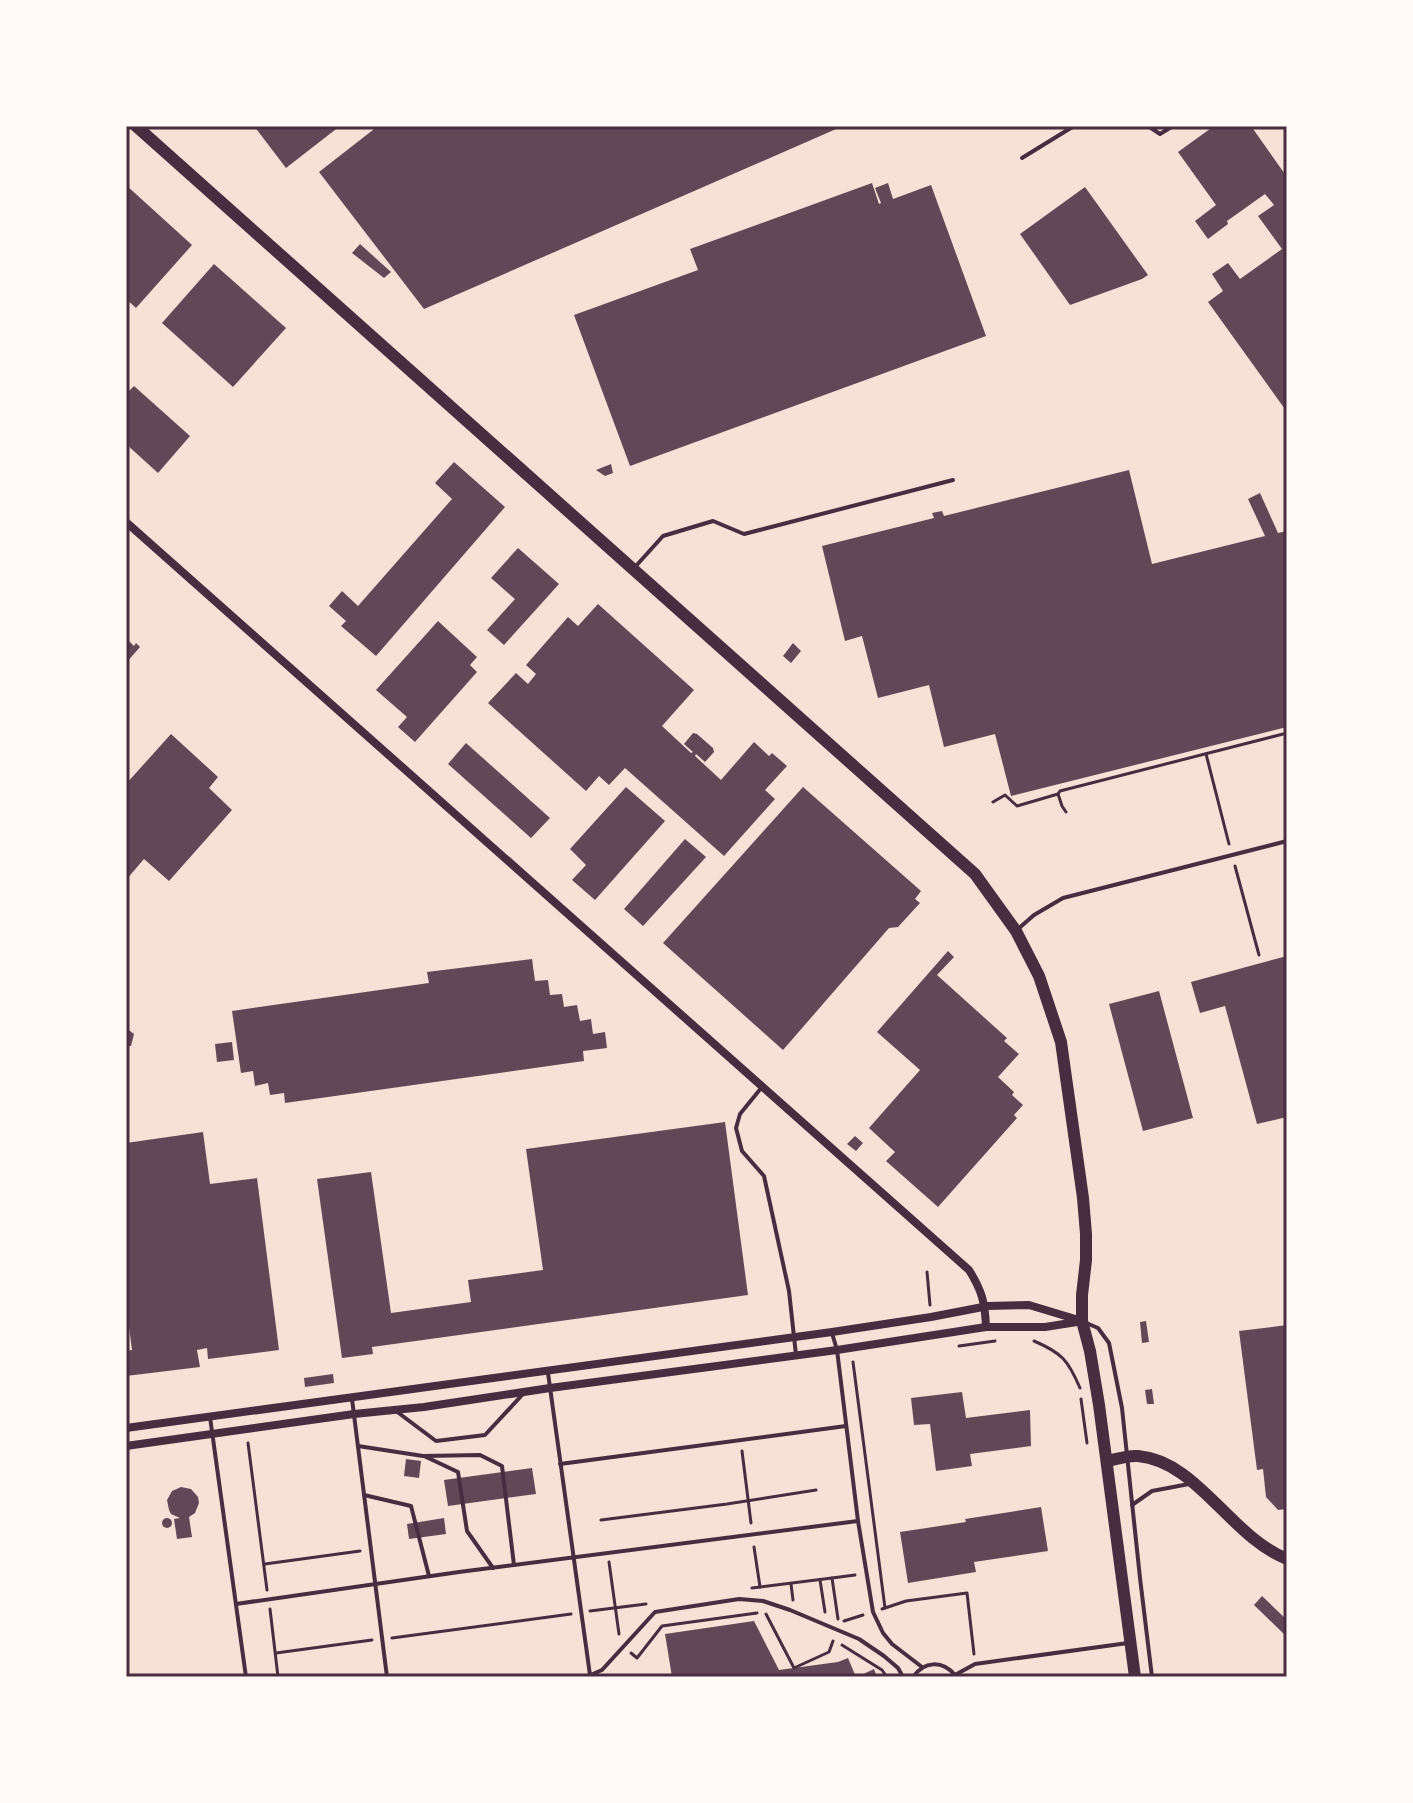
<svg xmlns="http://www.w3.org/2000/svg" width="1413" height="1803" viewBox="0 0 1413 1803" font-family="'Roboto Serif',serif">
  <rect width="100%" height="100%" fill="#f7e1d7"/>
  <!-- building -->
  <g fill="#644757">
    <polygon points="254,126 340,126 286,168"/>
    <polygon points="378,126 843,126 424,309 319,172"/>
    <polygon points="1214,126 1251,126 1287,177 1287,412 1208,302 1223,291 1212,274 1228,263 1240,279 1282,249 1258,216 1274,205 1265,194 1227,221 1228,224 1208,239 1195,221 1216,205 1178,152"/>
    <polygon points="872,183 879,204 881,203 875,188 888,183 893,199 931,185 986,336 630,466 574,315 698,270 690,249"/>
    <polygon points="126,185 192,245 136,308 126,299"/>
    <polygon points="1085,187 1148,275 1142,279 1070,305 1020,234"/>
    <polygon points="360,244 391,272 384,278 352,253"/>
    <polygon points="214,264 286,328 233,387 162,323"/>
    <polygon points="134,386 190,436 158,473 126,444 126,394"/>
    <polygon points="454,462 505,507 376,656 341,626 346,621 329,606 342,591 358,606 452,499 435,483"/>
    <polygon points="611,464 613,473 605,476 596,470"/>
    <polygon points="1129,470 1152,564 1265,536 1248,499 1260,493 1278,533 1287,531 1287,727 1011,796 995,734 944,747 929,685 878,698 862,636 845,641 822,546 934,518 932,513 942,511 944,516"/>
    <polygon points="518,548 559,584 504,645 487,630 515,599 491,578"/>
    <polygon points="598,604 694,690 662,726 691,753 693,752 684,744 693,733 697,734 713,748 714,752 705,762 696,754 695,756 721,780 754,742 769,756 772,753 787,766 765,790 775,799 724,856 625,768 609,785 599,776 586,791 488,703 516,673 528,684 536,674 526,665 568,617 578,626"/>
    <polygon points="438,621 477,657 470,665 477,672 415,742 398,727 407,717 376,690"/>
    <polygon points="126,638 134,646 136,643 140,647 126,663"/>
    <polygon points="793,643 801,651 791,663 783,656"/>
    <polygon points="171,734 218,777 209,788 232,810 169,881 144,859 126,880 126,784"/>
    <polygon points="466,743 550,818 531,838 448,764"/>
    <polygon points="626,787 665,821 595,900 572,880 586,865 570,849"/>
    <polygon points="803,787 921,891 915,899 920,903 898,927 889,928 783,1050 663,943"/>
    <polygon points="685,839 706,857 643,926 624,909"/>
    <polygon points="948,951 954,957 937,975 1007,1038 1004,1041 1019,1054 998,1077 1014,1092 1012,1095 1023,1105 1014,1115 1017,1118 938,1207 886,1161 895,1152 869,1128 920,1070 877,1032"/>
    <polygon points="1287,956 1287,1117 1257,1124 1225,1006 1200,1013 1191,982"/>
    <polygon points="532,959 535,981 548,980 550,995 562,994 564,1007 577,1005 580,1021 591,1019 593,1034 605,1032 607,1048 583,1051 584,1061 285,1103 284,1093 270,1095 268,1083 255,1086 253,1071 241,1073 232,1011 429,983 427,972"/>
    <polygon points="1159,991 1193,1118 1143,1131 1109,1004"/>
    <polygon points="126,1028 134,1034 131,1046 126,1046"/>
    <polygon points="232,1042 234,1060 217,1062 215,1044"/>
    <polygon points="725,1122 748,1295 372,1347 373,1354 342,1358 317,1179 371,1172 391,1313 471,1302 468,1280 543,1270 526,1149"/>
    <polygon points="203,1132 210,1184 257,1178 279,1350 208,1359 207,1348 197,1350 200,1367 126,1376 126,1351 132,1350 126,1304 126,1143"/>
    <polygon points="855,1136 863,1143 856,1151 847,1144"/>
    <polygon points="1146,1321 1149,1342 1142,1343 1140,1322"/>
    <polygon points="1287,1325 1287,1509 1278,1510 1266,1497 1263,1469 1257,1470 1239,1331"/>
    <polygon points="333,1374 334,1383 305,1387 304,1378"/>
    <polygon points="1152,1389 1154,1404 1147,1404 1145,1390"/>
    <polygon points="962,1392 966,1418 1030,1410 1031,1446 970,1454 972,1466 936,1471 930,1424 914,1425 911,1398"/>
    <polygon points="406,1459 421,1461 419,1478 404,1476"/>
    <polygon points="532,1468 536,1494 448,1506 444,1480"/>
    <polygon points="181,1487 191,1489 198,1497 199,1503 195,1513 189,1517 192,1537 177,1539 174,1519 180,1518 171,1514 169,1510 167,1500 172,1491"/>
    <polygon points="1041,1507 1048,1551 974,1562 976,1572 908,1583 900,1532 966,1522 965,1519"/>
    <polygon points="444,1518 446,1534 409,1539 407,1524"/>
    <circle cx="167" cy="1523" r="5"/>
    <polygon points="1262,1596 1287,1620 1287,1637 1254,1605"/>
    <polygon points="754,1621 779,1670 838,1662 848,1658 856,1677 672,1677 665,1634"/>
    <polygon points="874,1669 877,1677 857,1677"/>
  </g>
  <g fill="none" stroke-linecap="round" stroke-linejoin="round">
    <!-- path -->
    <g stroke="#4a2c40" stroke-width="3">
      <polyline points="1206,754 1229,844"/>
      <polyline points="1058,794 1060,791 1287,733"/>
      <polyline points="993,802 1005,795 1017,806 1058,794 1062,806 1066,812"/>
      <polyline points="1235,866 1259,955"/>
      <polyline points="927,1272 930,1305"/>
      <path d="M1034,1341c28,12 34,19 46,47"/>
      <polyline points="959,1346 995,1341"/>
      <polyline points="853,1362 885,1608"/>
      <polyline points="1081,1399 1087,1443"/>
      <polyline points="248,1443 267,1590"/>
      <polyline points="742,1451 751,1523"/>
      <polyline points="601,1520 727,1504 816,1490"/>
      <polyline points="754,1547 760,1587"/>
      <polyline points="609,1562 619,1634"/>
      <polyline points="265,1564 360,1551"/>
      <polyline points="820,1580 825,1612"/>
      <polyline points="791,1584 793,1600"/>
      <polyline points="752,1588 832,1578"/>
      <polyline points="270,1609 278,1677"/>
      <polyline points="882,1609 906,1601 967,1593 974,1654"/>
      <polyline points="590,1611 646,1604"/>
      <polyline points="766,1614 794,1668 829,1652 833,1641"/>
      <polyline points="838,1619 832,1578 855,1575"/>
      <polyline points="844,1621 863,1615"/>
      <polyline points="392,1638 571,1614"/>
      <polyline points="842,1645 882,1670 887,1677"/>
      <polyline points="276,1653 372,1640"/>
      <polyline points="631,1653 637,1658 662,1626 757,1613"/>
    </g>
    <!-- service -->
    <g stroke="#4a2c40" stroke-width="4">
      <polyline points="1148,126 1160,134 1173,126"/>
      <polyline points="1022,158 1074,126"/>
      <polyline points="635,567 663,536 713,521 744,534 953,480"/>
      <polyline points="1018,929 1034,915 1063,898 1287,841"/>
      <polyline points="762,1087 740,1114 736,1128 742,1151 764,1176 789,1291 796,1355"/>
      <polyline points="1084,1322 1098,1328 1109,1343 1122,1408 1140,1578 1152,1677"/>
      <polyline points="832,1333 837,1350 858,1521 873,1612 883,1633 892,1644 922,1667"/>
      <polyline points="548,1373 590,1675"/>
      <polyline points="352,1399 387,1677"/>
      <polyline points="396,1411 436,1441 485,1435 523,1394"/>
      <polyline points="210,1417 246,1677"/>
      <polyline points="358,1446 423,1456 480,1455 502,1466 514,1565"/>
      <polyline points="424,1456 458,1472 467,1531 493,1568"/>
      <polyline points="560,1464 846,1426"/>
      <polyline points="364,1495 411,1506 429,1576"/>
      <polyline points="1132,1505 1152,1491 1189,1484"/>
      <polyline points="236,1604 459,1572 858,1521"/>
      <polyline points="955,1675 975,1664 1128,1643"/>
      <polyline points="586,1677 602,1670 655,1612 739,1599 763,1601 790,1610 859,1639 884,1656 898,1668 903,1677"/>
      <path d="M913,1677c11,-16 29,-17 42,-2"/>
    </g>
    <!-- minor -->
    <g stroke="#4a2c40" stroke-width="8">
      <path d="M126,522l843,748c13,21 16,32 17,57"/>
      <polyline points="126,1428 832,1332 931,1317 988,1306 1029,1305 1082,1321"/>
      <polyline points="126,1446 354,1414 424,1407 550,1388 837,1350 986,1327 1045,1327 1077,1322"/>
    </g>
    <!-- secondary -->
    <g stroke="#4a2c40" stroke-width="12">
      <polyline points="136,126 975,874 1016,931 1039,976 1061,1042 1083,1198 1086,1234 1086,1260 1082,1295 1082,1321 1090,1351 1099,1405 1135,1677"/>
      <path d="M1107,1461c10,-2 21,-6 31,-5 59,5 93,81 149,103"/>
    </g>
  </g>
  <!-- border -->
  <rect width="1413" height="1803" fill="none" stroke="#fffaf5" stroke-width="256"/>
  <rect x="128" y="128" width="1157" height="1547" fill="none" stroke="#4a2c40" stroke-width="3"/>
</svg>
